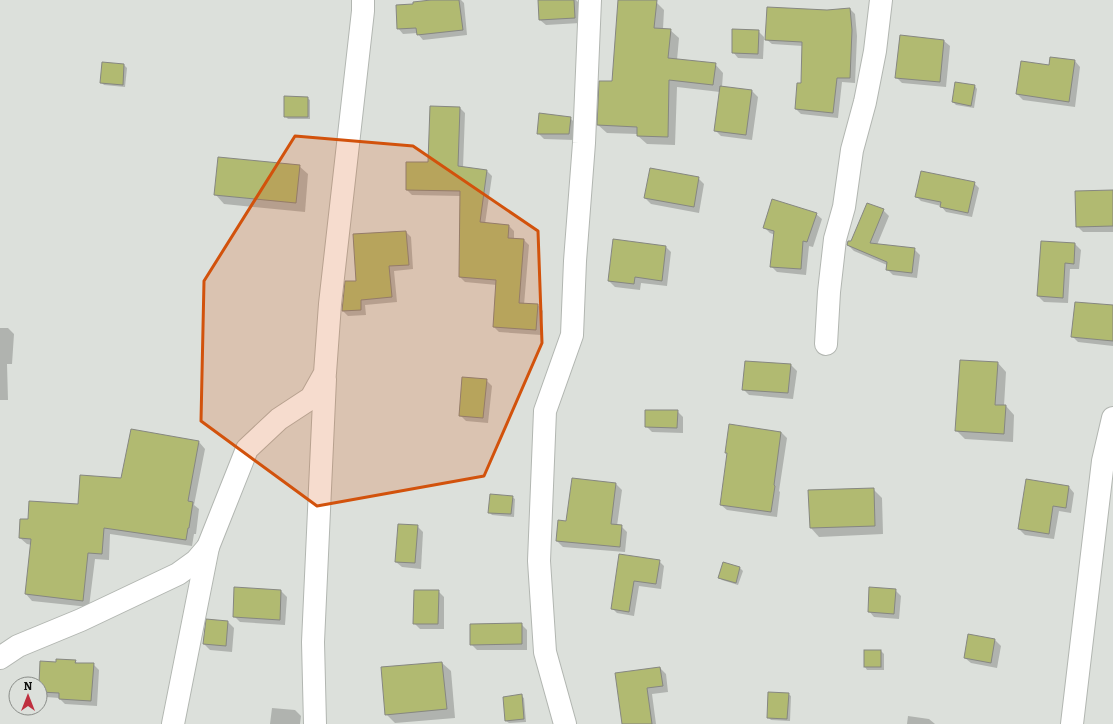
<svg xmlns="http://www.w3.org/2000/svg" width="1113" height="724" viewBox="0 0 1113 724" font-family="Bitter,serif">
  <rect width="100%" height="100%" fill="#dce0db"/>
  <!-- shadow -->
  <g fill="#0003">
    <polygon points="440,0 461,0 464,3 467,35 423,40 418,34 418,33 403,34 398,28 414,5"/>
    <polygon points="539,0 576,0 579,3 580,23 546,25 540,20"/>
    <polygon points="619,0 656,2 664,10 663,29 670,30 679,38 677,60 715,64 723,73 722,87 752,91 758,97 752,140 721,136 715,130 720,92 677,87 675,145 647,144 638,136 638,134 607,133 598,125 612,82"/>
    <polygon points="850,9 855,14 857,36 855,83 842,82 838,118 801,114 796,109 802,84 803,46 772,44 766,39 827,11"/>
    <polygon points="758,31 764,37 763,59 738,58 733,52"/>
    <polygon points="900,36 944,41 950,46 946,87 902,83 896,77"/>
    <polygon points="1075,61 1080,67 1075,107 1023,100 1017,94 1050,66"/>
    <polygon points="103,63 124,65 127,68 125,87 104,85 101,82"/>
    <polygon points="975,86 977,89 974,108 956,105 953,102"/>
    <polygon points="307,98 310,100 310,119 288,119 285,116"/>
    <polygon points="460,108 465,113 463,168 487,171 492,176 485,224 509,226 514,231 514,239 524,240 529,245 524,305 538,305 543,311 541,335 499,332 494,327 497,285 465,282 460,277 461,196 412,195 407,190 429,163"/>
    <polygon points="570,118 576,124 574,140 544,139 538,133"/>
    <polygon points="299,166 308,174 305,212 224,204 216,195"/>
    <polygon points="698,178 704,184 699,213 651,204 645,198"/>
    <polygon points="974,183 979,188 972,217 946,212 941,206 921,201 916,196"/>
    <polygon points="1113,191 1113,232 1083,232 1077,226"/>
    <polygon points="883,210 889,216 877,245 914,249 920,255 917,278 893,275 887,269 887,265 854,251 848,245"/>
    <polygon points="816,214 822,219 813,247 809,246 806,275 777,272 771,266 775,235 770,233 764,227"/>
    <polygon points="406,232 411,237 413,269 394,271 397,302 365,305 366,315 348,316 343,311 357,281"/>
    <polygon points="1041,242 1075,244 1081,250 1079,269 1070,269 1068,303 1044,302 1038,296"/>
    <polygon points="666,247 671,252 667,286 641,283 640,290 615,287 609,281"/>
    <polygon points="1113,306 1113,346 1078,342 1073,337"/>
    <polygon points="0,328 8,328 14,334 12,364 7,364 8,400 0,400"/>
    <polygon points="746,362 791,365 797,371 793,399 749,395 743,389"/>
    <polygon points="998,363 1006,372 1004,406 1006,406 1014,415 1013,442 965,439 956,430"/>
    <polygon points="486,380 492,386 488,423 466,421 460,415"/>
    <polygon points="677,411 683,417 683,433 652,432 646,426"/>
    <polygon points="730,425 781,432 787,438 779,491 780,492 777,517 727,510 721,505 728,454 726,452"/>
    <polygon points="199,442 205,449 194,505 199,509 196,534 194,534 192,546 110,534 109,560 95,559 89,607 32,601 26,594 32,545 27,544 20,538 29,520 79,505 122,479"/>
    <polygon points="573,479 616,484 622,490 617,526 621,526 627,532 625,552 563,547 557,541 558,521 567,522"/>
    <polygon points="1069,487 1074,493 1071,513 1059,511 1054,539 1025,535 1019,529"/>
    <polygon points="873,489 882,498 883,534 819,537 811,528"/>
    <polygon points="512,497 515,499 514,517 492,515 489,512"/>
    <polygon points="417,526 423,532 421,569 402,567 396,562"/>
    <polygon points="620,555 659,561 664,566 661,589 639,586 634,616 617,613 612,608"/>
    <polygon points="724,563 740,568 743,571 738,585 722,580 720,578"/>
    <polygon points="235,588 281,591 287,597 285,625 240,622 234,616"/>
    <polygon points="895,590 901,596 899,619 874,617 869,611"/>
    <polygon points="438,591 444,597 444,629 420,629 414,623"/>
    <polygon points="207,620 228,622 234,628 232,652 210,650 204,644"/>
    <polygon points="521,624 527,630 527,650 477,650 471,644"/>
    <polygon points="995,640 1001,646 997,668 971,663 965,658"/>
    <polygon points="865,651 881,651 884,654 884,670 867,670 865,667"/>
    <polygon points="75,661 78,664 93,664 99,670 97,706 65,704 59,698 46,697 40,692 40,687 57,663"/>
    <polygon points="442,663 451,671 455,718 395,723 386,714"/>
    <polygon points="660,668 666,674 668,692 652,694 656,724 623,724"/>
    <polygon points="788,694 791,696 790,721 771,720 768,717"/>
    <polygon points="521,696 524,698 526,722 509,723 506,721"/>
    <polygon points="272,708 295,710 301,716 300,724 270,724"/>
    <polygon points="908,716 929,719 935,724 907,724"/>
  </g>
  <!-- building -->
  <g fill="#b1ba71" stroke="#868781">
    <polygon points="431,0 459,0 463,30 417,35 416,28 397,29 396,5 413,4 413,2"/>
    <polygon points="538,0 574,0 575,18 539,20"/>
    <polygon points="618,0 657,0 654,28 671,29 668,58 716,63 713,85 669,80 668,137 637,136 637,127 597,125 599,81 612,81"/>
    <polygon points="767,7 827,10 850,8 852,30 850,78 837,78 833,113 795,109 797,83 801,83 802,42 765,40"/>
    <polygon points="732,29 759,30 758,54 732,53"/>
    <polygon points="900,35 944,40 940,82 895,78"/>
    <polygon points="1050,57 1075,60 1069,102 1016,94 1021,61 1049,65"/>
    <polygon points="102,62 124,64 123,85 100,83"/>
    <polygon points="955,82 975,85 971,106 952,102"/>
    <polygon points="720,86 752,90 746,135 714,131"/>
    <polygon points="284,96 308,97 308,117 284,117"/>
    <polygon points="430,106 460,107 458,166 487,170 480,222 509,225 508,238 524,239 519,303 538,304 536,330 493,327 496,280 459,277 460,191 406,190 406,162 428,162"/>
    <polygon points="539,113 571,117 569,134 537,134"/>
    <polygon points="218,157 300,165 296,203 214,195"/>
    <polygon points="650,168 699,177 694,207 644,198"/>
    <polygon points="921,171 975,182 968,213 940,207 941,202 915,197"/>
    <polygon points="1113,190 1113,226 1076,227 1075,191"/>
    <polygon points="772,199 817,213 807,242 803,241 801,269 770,267 774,231 763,228"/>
    <polygon points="867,203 884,209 870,243 915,248 912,273 886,270 887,262 847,245 848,241 851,241"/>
    <polygon points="406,231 409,265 389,266 392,297 361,300 361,310 342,311 345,281 356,281 353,234"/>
    <polygon points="613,239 666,246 662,281 635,277 634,284 608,281"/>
    <polygon points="1041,241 1075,243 1074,264 1065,263 1063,298 1037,296"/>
    <polygon points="1075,302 1113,305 1113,341 1071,337"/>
    <polygon points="960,360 998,362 995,405 1006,405 1004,434 955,431"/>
    <polygon points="745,361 791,364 788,393 742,390"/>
    <polygon points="462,377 487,379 483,418 459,416"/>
    <polygon points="645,410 678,410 677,428 645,427"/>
    <polygon points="729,424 781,432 774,485 775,486 771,512 720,505 727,453 725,453"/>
    <polygon points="131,429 199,441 188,501 193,502 189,528 188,528 186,540 104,528 102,554 88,553 83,601 25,594 31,539 19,538 20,519 28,519 29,501 78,504 80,475 121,478"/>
    <polygon points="572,478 616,483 611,524 622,525 620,547 556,541 558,520 566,521"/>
    <polygon points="1026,479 1069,486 1066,508 1053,506 1049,534 1018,529"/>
    <polygon points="874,488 875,526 810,528 808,490"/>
    <polygon points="490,494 513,496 511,514 488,513"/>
    <polygon points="398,524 418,525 415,563 395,562"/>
    <polygon points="619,554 660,560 656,584 634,581 629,612 611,609"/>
    <polygon points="723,562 740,567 736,583 718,578"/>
    <polygon points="234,587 281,590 280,620 233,617"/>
    <polygon points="869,587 896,589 894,614 868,612"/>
    <polygon points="414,590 439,590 438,624 413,624"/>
    <polygon points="206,619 228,621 226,646 203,644"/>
    <polygon points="522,623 522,644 470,645 470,624"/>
    <polygon points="968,634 995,639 991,663 964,658"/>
    <rect x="864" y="650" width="17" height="17"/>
    <polygon points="56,659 76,660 75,663 94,663 91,701 59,699 59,693 40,692 40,684 39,684 40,661 56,662"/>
    <polygon points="442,662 447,709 385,715 381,667"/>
    <polygon points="660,667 663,686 647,688 652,724 622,724 615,673"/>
    <polygon points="768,692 789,693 787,719 767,718"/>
    <polygon points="522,694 524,719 505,721 503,697"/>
  </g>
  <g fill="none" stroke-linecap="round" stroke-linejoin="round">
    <defs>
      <g id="minor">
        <polyline points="826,344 829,292 835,239 844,207 852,150 865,102 875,51 881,0"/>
        <polyline points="0,658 18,646 81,620 178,574 196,561 208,547 247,449 279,419 311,398 325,373 330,304 363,11 363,0"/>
        <polyline points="173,724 208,547"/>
        <polyline points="315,724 313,642 325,379"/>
        <polyline points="565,724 545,652 539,561 545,411 572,335 575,261 584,143 590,0"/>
        <polyline points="1072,724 1103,461 1113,418"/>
      </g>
    </defs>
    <!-- minor casing -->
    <use href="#minor" stroke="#b2b6b1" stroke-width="24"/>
    <!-- minor -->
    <use href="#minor" stroke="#fff" stroke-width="22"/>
  </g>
  <!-- marked area -->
  <path fill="#d2520c" fill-opacity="0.2" stroke="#d2520c" stroke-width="3" stroke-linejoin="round" d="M295,136l118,10 125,85 4,112 -58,133 -167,30 -116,-85 3,-140z"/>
  <!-- north arrow -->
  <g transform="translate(28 696)"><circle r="19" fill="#dce0db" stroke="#8a8d89"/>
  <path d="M0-3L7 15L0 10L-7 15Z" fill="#bf2f3f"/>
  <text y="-6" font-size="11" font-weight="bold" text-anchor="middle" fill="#10110f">N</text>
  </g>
</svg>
